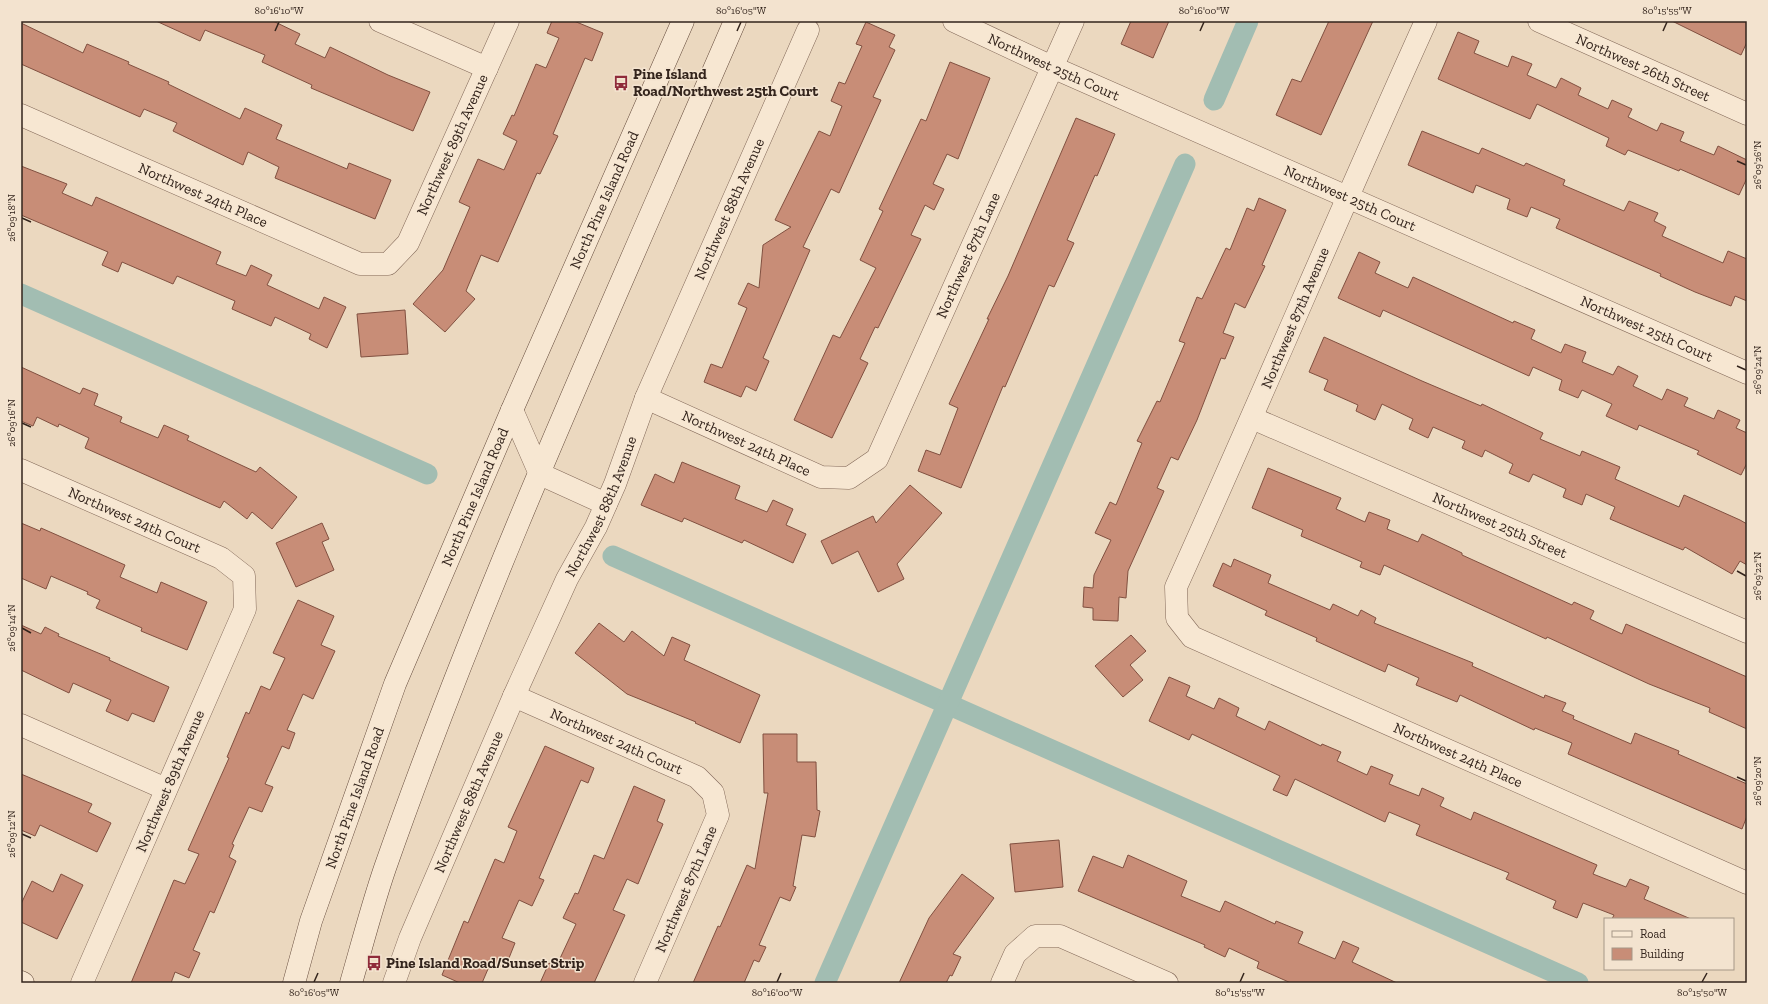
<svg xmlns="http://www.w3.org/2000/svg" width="1768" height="1004" viewBox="0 0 1768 1004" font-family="'Zilla Slab',serif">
  <rect width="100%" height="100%" fill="#ebd8bf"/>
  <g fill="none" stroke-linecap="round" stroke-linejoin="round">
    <!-- canal -->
    <g stroke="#a2bdb2" stroke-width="21">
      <polyline points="1214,100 1248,21"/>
      <polyline points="21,294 427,474"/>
      <polyline points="613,556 1578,983"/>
      <polyline points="825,983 1185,164"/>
    </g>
  </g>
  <!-- building -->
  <g fill="#c88d77" stroke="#815040">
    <polygon points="156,21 273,21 300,34 295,44 325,58 330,47 388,75 430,92 413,131 311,88 312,85 262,62 265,55 205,30 200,41"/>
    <polygon points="552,21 574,21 603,33 592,61 585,58 553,134 558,136 540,174 537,173 498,262 481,255 466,291 475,299 445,332 413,304 443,270 470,207 459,202 478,159 504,170 517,141 503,134 512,115 514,116 536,64 546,68 559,38 547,33"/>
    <polygon points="1131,21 1169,21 1153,58 1121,44"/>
    <polygon points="1329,21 1373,21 1321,135 1276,115 1292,79 1301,82"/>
    <polygon points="1672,21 1747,21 1747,42 1741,55"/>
    <polygon points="866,22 895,35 889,47 895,50 873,97 881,100 839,193 831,189 803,247 810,250 763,358 769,361 756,391 746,386 741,397 704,382 711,364 722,368 747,308 738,304 748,283 759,288 763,245 791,227 775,220 819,131 830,136 842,106 831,101 839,82 845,84 862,46 856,44"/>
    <polygon points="21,23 83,53 87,44 129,62 128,64 169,82 168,84 240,119 245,108 282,125 276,139 347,169 349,163 391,180 375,219 275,178 279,167 248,152 243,165 173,131 177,123 144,109 140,117 21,64"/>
    <polygon points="1458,32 1479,41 1474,53 1508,67 1512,56 1532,64 1527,75 1556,88 1561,78 1581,88 1578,95 1608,109 1612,100 1632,109 1628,117 1657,131 1661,123 1684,132 1680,141 1714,155 1718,146 1747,160 1747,178 1739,195 1680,169 1679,171 1628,150 1625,155 1606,146 1609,138 1537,104 1530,119 1438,79"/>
    <polygon points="950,62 990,78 958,159 947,154 933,184 944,189 934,210 925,205 911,235 921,239 878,328 875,327 860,359 868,363 832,438 794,420 833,335 840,338 876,268 860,260 883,211 879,209 921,119 926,121"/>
    <polygon points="1076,118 1115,134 1097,176 1095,175 1067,240 1074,243 1054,287 1049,285 1005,387 1003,386 961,488 918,471 926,450 940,455 958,408 949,404 989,319 987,319 1008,276"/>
    <polygon points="1422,131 1479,154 1482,148 1524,166 1526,163 1565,180 1563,185 1624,211 1629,201 1658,213 1654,221 1666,227 1662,236 1723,263 1728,251 1747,259 1747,301 1735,296 1731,306 1695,292 1660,276 1661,274 1556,228 1560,219 1531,207 1527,217 1507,209 1510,199 1476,185 1473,193 1408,165"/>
    <polygon points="21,166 67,184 62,193 92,206 96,197 221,252 216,264 246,276 251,265 272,275 267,285 319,309 324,297 346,307 327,348 309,339 311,334 275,317 271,326 232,309 235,301 177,276 173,284 122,262 118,272 102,265 108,252 21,215"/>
    <polygon points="1259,198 1286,210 1262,265 1265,266 1245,308 1235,303 1223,333 1234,337 1225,359 1221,358 1197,420 1178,460 1171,457 1157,488 1164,491 1128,571 1126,598 1119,597 1118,621 1093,620 1093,608 1083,607 1084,587 1093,588 1094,575 1111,540 1095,533 1110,502 1116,505 1142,443 1137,441 1157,401 1160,402 1185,343 1179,341 1197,297 1202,299 1226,248 1230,250 1247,208 1254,211"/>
    <polygon points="1359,252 1380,262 1375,273 1408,288 1413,277 1513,323 1514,321 1535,330 1531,339 1561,353 1565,344 1586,352 1582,362 1613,375 1618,366 1638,376 1633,386 1662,400 1667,389 1688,398 1684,406 1714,419 1718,410 1740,420 1736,428 1747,433 1747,463 1741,475 1697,454 1699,451 1639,425 1637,430 1606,416 1612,404 1582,390 1578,398 1559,390 1562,380 1533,367 1529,376 1383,310 1380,317 1338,298"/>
    <polygon points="405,310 408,354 361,357 357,314"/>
    <polygon points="1324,337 1422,381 1481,406 1482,404 1543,433 1540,439 1580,456 1582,451 1620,467 1615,479 1679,507 1684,495 1740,520 1747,524 1747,565 1740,561 1732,574 1685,547 1683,550 1610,519 1615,507 1586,494 1582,505 1563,497 1566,489 1533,474 1529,482 1509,473 1513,464 1485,450 1482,457 1462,448 1465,441 1433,427 1428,438 1409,429 1413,419 1382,404 1375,420 1356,411 1358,405 1324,390 1328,380 1309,372"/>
    <polygon points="21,367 80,394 83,388 98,394 94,405 122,417 120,422 158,438 164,425 189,436 187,440 256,472 260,467 297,497 272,529 252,512 247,519 224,501 220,508 85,448 89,438 59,424 58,427 37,417 33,426 21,421"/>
    <polygon points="682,462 740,486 735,499 767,512 773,500 793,509 786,525 806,534 793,563 744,540 742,543 684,518 682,522 641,505 655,474 674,483"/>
    <polygon points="1268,468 1341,498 1336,509 1365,522 1369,512 1390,520 1387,529 1418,542 1422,534 1462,553 1462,555 1572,605 1574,602 1594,611 1590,619 1622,634 1626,624 1747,677 1747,729 1709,712 1710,708 1649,684 1547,637 1546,639 1384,565 1380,575 1360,567 1362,562 1301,536 1303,530 1252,508"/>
    <polygon points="910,485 942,513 897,564 904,579 878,592 858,551 832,564 821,541 873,516 876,523"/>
    <polygon points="21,523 40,531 41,528 125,565 120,577 157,593 161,582 207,602 187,650 141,631 142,628 96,608 100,600 87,594 88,592 51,576 46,589 21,578"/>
    <polygon points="322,523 329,539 322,542 334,570 296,587 276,543"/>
    <polygon points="1234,559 1271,575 1268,583 1330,610 1333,604 1358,616 1361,610 1376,618 1374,623 1473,663 1472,666 1544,698 1545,695 1566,703 1562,711 1574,716 1573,719 1631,744 1635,733 1679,751 1678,754 1747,784 1747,816 1742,829 1568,754 1572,743 1535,728 1534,730 1460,695 1457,702 1416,685 1419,678 1388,664 1385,672 1316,641 1317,638 1265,615 1267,611 1213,586 1223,563 1231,567"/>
    <polygon points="298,600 334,616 321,645 335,651 313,699 303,694 287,730 295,733 289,749 282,746 265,784 273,787 262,812 249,807 232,844 234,845 229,857 236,861 214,913 210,911 193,950 200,953 189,978 175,972 171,983 131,983 174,880 185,884 199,854 188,850 229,758 227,757 246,712 249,714 261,686 270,690 285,658 273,653"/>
    <polygon points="599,623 624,642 632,631 664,656 672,637 690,645 684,660 760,695 740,743 695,723 696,722 627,694 575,653"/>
    <polygon points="21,625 41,634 45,627 59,634 58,636 110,658 109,660 169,687 154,722 132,713 128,721 106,711 111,700 73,683 69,693 21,670"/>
    <polygon points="1131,635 1146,651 1130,665 1143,680 1123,697 1095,666"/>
    <polygon points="1169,677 1190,686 1186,696 1214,709 1219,698 1239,708 1236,716 1265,730 1269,721 1321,746 1322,744 1341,752 1337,761 1367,775 1371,766 1393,775 1389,784 1419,796 1422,788 1444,798 1440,806 1471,820 1474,812 1597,865 1593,874 1626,887 1630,879 1649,887 1644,899 1691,919 1612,919 1614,915 1583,903 1577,918 1553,908 1556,901 1506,879 1509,873 1416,835 1420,825 1389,812 1385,822 1295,779 1287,796 1273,790 1280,776 1192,734 1189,740 1149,721"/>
    <polygon points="763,734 797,734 797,762 816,762 817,810 820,811 815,837 802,835 793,886 796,887 790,901 780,897 759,945 766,947 759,962 754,960 744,983 693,983 718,926 720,927 747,865 755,869 768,793 764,793"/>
    <polygon points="545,746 594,768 588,783 581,780 539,878 544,880 532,906 519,900 502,938 515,943 505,968 491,962 482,983 460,983 442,975 464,921 468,923 495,859 504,863 517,831 508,827"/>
    <polygon points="21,774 92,804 88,812 111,823 97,852 40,825 35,836 21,830"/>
    <polygon points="634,786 665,800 657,821 663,824 638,884 627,879 613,910 625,915 594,983 540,983 549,963 556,967 576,924 563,918 575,893 578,894 594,855 604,859"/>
    <polygon points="1059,840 1063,887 1015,892 1010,844"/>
    <polygon points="1128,855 1187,881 1181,896 1220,912 1225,901 1275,924 1276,921 1303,932 1298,943 1335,959 1343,941 1359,948 1352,962 1397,983 1291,983 1257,968 1259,962 1229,948 1225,957 1204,947 1205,945 1078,891 1093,856 1123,868"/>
    <polygon points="61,874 83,885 57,939 21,922 21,904 32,881 53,892"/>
    <polygon points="962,874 994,898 953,954 961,957 952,976 950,975 946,983 899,983 929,918"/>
  </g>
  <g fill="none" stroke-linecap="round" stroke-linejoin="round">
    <defs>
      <g id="street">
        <polyline points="380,21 487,68"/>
        <path id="s1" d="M954,21l98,46 695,306"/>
        <path id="s2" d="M1426,21c-85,188 -165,378 -250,566l1,31 15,19 555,246"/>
        <path id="s3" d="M1539,21l208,93"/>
        <path id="s4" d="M21,115l339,149h28l20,-21 100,-222"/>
        <path id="s5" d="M646,398l175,79 28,1 28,-19 196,-438"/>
        <polyline points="512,410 540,474 606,504"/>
        <path id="s6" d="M1252,418l495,214"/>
        <path id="s7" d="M21,470l200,88 23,18 1,33 -163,374"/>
        <path id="s8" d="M514,696l183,81 16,16 5,22 -73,168"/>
        <polyline points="21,725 166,789"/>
        <path id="s9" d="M394,983l16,-45 104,-242 53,-117 29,-52 19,-43 31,-86 162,-368"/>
        <polyline points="1002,983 1015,954 1035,936 1060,936 1167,983"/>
      </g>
      <g id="secondary">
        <polyline points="21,982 23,983"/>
        <path id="s10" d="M294,983l17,-62 84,-237 117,-274 171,-389"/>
        <path d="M351,983c11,-38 21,-77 34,-115 101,-288 229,-567 350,-847"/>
      </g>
    </defs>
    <!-- street casing -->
    <use href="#street" stroke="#836959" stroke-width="23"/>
    <!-- secondary casing -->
    <use href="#secondary" stroke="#654b3c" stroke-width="23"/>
    <!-- street -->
    <use href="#street" stroke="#f7e7d2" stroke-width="22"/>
    <!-- secondary -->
    <use href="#secondary" stroke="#f7e7d2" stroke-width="22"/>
  </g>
  <!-- ticks -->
  <path fill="none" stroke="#33241c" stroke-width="1.5" d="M275,31l4,-9M737,31l4,-9M1200,31l4,-9M1663,31l4,-9M1737,161l9,4M22,218l9,4M1737,366l9,4M22,423l9,4M1737,571l9,5M22,628l9,5M1737,777l9,4M22,834l9,4M314,982l4,-9M777,982l4,-9M1240,982l4,-9M1702,982l5,-9"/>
  <!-- icons -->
  <defs>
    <symbol id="bus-bare" viewBox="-9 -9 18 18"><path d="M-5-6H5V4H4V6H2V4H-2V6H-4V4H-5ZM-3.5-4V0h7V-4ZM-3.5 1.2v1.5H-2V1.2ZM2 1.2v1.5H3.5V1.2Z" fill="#8f2b3a" stroke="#f3e3cf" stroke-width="2.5" paint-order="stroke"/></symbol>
  </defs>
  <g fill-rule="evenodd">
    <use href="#bus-bare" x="610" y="72" width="22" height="22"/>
    <use href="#bus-bare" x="363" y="952" width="22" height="22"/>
  </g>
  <g text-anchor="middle" stroke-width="3" stroke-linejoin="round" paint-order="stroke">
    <!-- street labels -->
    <g font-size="15" fill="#33241c" stroke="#f3e3cf">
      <text dy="5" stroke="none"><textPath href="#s1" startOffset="110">Northwest 25th Court</textPath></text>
      <text dy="5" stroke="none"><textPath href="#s3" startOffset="114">Northwest 26th Street</textPath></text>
      <text dy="5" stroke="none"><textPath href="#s4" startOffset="535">Northwest 89th Avenue</textPath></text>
      <text dy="5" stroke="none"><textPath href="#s4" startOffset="199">Northwest 24th Place</textPath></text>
      <text dy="5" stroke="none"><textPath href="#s1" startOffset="434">Northwest 25th Court</textPath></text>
      <text dy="5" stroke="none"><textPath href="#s10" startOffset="843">North Pine Island Road</textPath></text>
      <text dy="5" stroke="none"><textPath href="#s9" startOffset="844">Northwest 88th Avenue</textPath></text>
      <text dy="5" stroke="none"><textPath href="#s5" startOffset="477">Northwest 87th Lane</textPath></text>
      <text transform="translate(1295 318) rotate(-67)" y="5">Northwest 87th Avenue</text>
      <text dy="5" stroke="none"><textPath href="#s1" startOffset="758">Northwest 25th Court</textPath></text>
      <text dy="5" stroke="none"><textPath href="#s5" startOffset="110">Northwest 24th Place</textPath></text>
      <text dy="5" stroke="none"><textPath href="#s10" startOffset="519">North Pine Island Road</textPath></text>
      <text dy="5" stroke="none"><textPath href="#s9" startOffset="520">Northwest 88th Avenue</textPath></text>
      <text dy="5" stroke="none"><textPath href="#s7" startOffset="124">Northwest 24th Court</textPath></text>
      <text dy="5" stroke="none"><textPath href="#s6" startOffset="270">Northwest 25th Street</textPath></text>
      <text dy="5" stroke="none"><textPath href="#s8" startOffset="112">Northwest 24th Court</textPath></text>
      <text dy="5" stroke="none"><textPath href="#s2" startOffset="965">Northwest 24th Place</textPath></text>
      <text transform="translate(170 781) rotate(-67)" y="5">Northwest 89th Avenue</text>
      <text dy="5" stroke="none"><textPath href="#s10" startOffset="195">North Pine Island Road</textPath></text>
      <text dy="5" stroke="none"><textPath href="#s9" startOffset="196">Northwest 88th Avenue</textPath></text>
      <text transform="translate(686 889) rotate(-67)" y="5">Northwest 87th Lane</text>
    </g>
    <!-- poi labels -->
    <g font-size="15" font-weight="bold" fill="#33241c" stroke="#f3e3cf" text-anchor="start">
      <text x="633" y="79">Pine Island<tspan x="633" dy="17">Road/Northwest 25th Court</tspan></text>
      <text x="386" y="968">Pine Island Road/Sunset Strip</text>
    </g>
  </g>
  <!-- border -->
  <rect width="1768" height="1004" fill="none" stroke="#f3e3cf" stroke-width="44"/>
  <!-- legend -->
  <rect x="1604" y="918" width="130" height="52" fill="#f3e3cf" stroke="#a69787"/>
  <rect x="1612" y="931" width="20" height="6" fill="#f7e7d2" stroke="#a69787"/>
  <text x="1640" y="938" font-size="12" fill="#33241c">Road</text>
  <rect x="1612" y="948" width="20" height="12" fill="#c88d77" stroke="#a69787"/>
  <text x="1640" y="958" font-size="12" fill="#33241c">Building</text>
  <rect x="22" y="22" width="1724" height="960" fill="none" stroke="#33241c" stroke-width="1.5"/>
  <g font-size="10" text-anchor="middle" fill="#33241c">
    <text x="279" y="14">80°16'10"W</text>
    <text x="741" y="14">80°16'05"W</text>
    <text x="1204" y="14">80°16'00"W</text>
    <text x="1667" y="14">80°15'55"W</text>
    <text transform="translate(1757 165) rotate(-90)" y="4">26°09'26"N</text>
    <text transform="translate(11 218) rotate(-90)" y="4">26°09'18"N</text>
    <text transform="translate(1757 370) rotate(-90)" y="4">26°09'24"N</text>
    <text transform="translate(11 423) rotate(-90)" y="4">26°09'16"N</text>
    <text transform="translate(1757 576) rotate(-90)" y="4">26°09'22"N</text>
    <text transform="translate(11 628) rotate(-90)" y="4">26°09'14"N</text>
    <text transform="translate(1757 781) rotate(-90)" y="4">26°09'20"N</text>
    <text transform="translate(11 834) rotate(-90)" y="4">26°09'12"N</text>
    <text x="314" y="996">80°16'05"W</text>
    <text x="777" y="996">80°16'00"W</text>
    <text x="1240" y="996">80°15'55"W</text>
    <text x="1702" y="996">80°15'50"W</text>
  </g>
</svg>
